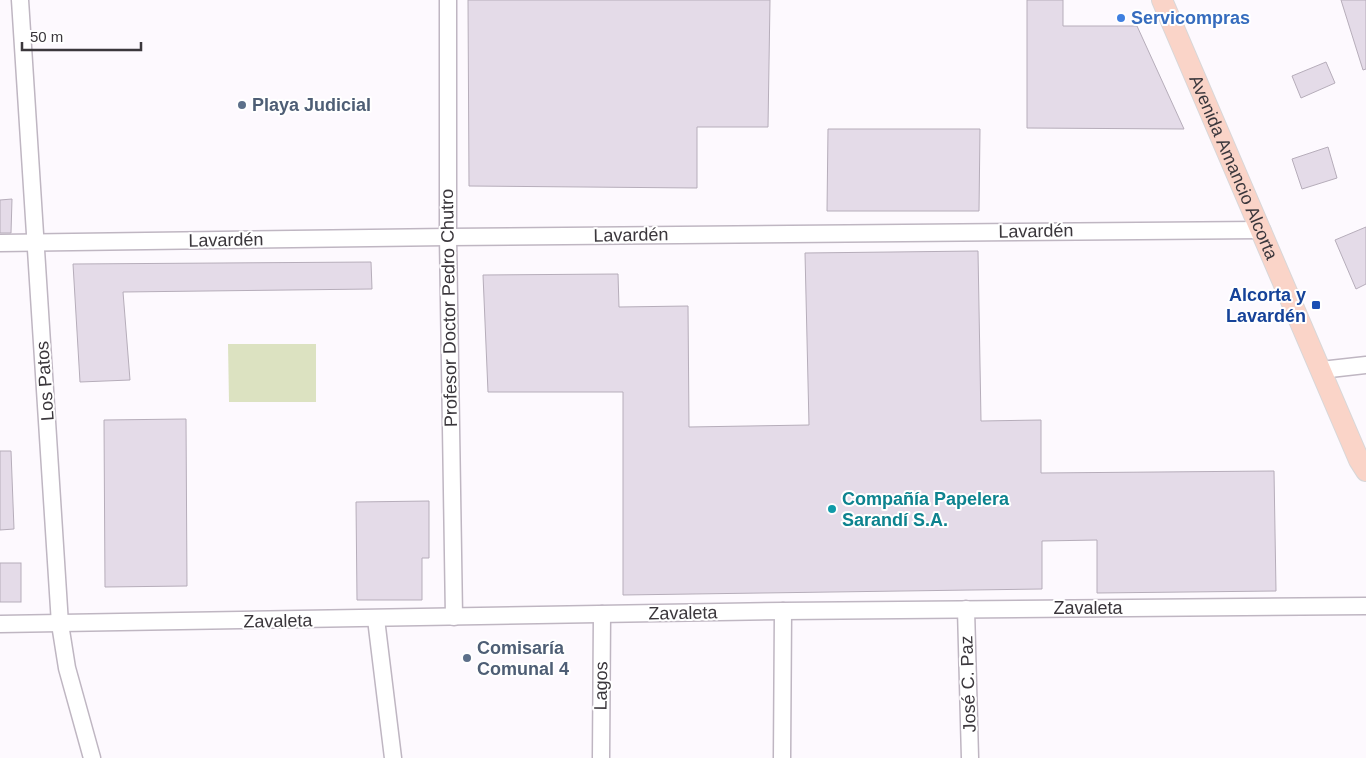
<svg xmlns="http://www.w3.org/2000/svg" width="1366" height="758" viewBox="0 0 1366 758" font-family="Helvetica,sans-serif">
  <rect width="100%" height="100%" fill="#fdf9fe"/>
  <!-- green -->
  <polygon fill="#dce2c1" points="228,344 316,344 316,402 229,402"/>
  <!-- building -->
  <g fill="#e4dbe8" stroke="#b6adba">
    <polygon points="468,0 770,0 768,127 697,127 697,188 469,186"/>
    <polygon points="1027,0 1063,0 1063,26 1137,26 1184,129 1027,128"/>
    <polygon points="1341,0 1366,0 1366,69 1363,70"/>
    <polygon points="1326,62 1335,83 1301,98 1292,76"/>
    <polygon points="828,129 980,129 979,211 827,211"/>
    <polygon points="1328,147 1337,178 1302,189 1292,159"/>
    <polygon points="12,199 11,233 0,233 0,200"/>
    <polygon points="1366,227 1366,284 1356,289 1335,240"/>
    <polygon points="978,251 981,421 1041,420 1041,473 1274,471 1276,591 1097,593 1097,540 1042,541 1042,589 623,595 623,392 488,392 483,275 618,274 619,307 688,306 689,427 809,425 805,253"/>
    <polygon points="371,262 372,289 123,292 130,380 80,382 73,264"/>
    <polygon points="186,419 187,586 105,587 104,420"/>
    <polygon points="0,451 11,451 14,529 0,530"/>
    <polygon points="429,501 429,558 422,558 422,600 357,600 356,502"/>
    <rect x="0" y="563" width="21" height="39"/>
  </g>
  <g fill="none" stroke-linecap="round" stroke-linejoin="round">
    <defs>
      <g id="minor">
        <polyline points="20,0 60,624 67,668 92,758"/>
        <polyline points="448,0 448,237 454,617"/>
        <polyline points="0,243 448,237 1262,230"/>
        <polyline points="1321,370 1366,365"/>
        <polyline points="966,609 970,758"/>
        <polyline points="376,619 393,758"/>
        <polyline points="0,624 783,611 1366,606"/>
        <polyline points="601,758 602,614"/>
        <polyline points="782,758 783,611"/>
      </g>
      <g id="major">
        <path id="s1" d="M1162,0l197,460 7,11"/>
      </g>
    </defs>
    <!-- minor casing -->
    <use href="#minor" stroke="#bfb6c2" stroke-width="19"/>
    <!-- major casing -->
    <use href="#major" stroke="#d8d7d8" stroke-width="22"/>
    <!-- minor -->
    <use href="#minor" stroke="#fff" stroke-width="16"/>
    <!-- major -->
    <use href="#major" stroke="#fad4c8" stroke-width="20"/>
  </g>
  <!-- markers -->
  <circle fill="#3f7fe0" stroke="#fff" stroke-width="2" cx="1121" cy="18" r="5"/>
  <g fill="#5c6f8a" stroke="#fff" stroke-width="2">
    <circle cx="242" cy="105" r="5"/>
    <circle cx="467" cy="658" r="5"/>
  </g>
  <rect fill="#1a4fb4" stroke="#fff" stroke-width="2" x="1311" y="300" width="10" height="10" rx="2.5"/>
  <circle fill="#0f9aa8" stroke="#fff" stroke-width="2" cx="832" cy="509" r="5"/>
  <g text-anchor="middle" stroke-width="4" stroke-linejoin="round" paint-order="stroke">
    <!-- shop labels -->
    <g font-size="18" font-weight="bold" fill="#366cbe" stroke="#fff" text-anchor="start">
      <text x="1131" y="24">Servicompras</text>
    </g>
    <!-- service labels -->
    <g font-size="18" font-weight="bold" fill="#4e5e75" stroke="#fff" text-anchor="start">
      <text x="252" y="111">Playa Judicial</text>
      <text x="477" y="654">Comisaría<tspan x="477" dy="21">Comunal 4</tspan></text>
    </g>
    <!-- street labels -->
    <g font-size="18" fill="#3b373c" stroke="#fff">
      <text dy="6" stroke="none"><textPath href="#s1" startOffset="182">Avenida Amancio Alcorta</textPath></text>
      <text transform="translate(1036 231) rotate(-1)" y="6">Lavardén</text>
      <text transform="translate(631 235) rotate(-1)" y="6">Lavardén</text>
      <text transform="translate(226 240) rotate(-1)" y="6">Lavardén</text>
      <text transform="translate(449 308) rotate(-91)" y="6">Profesor Doctor Pedro Chutro</text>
      <text transform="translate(45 381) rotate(-94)" y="6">Los Patos</text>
      <text x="1088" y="614">Zavaleta</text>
      <text transform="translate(683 613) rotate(-1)" y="6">Zavaleta</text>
      <text transform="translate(278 621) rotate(-1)" y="6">Zavaleta</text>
      <text transform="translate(968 684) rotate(-92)" y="6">José C. Paz</text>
      <text transform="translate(601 686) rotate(-89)" y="6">Lagos</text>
    </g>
    <!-- transit labels -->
    <g font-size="18" font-weight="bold" fill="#164399" stroke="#fff" text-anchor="end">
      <text x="1306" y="301">Alcorta y<tspan x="1306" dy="21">Lavardén</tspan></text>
    </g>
    <!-- culture labels -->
    <g font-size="18" font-weight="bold" fill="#0d838f" stroke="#fff" text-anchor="start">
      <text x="842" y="505">Compañía Papelera<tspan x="842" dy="21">Sarandí S.A.</tspan></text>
    </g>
  </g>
  <!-- scale -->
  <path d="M22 42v8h119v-8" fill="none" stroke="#3b373c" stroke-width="2.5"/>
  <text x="30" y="42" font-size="15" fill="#3b373c" stroke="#ffffff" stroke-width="4" paint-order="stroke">50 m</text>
</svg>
